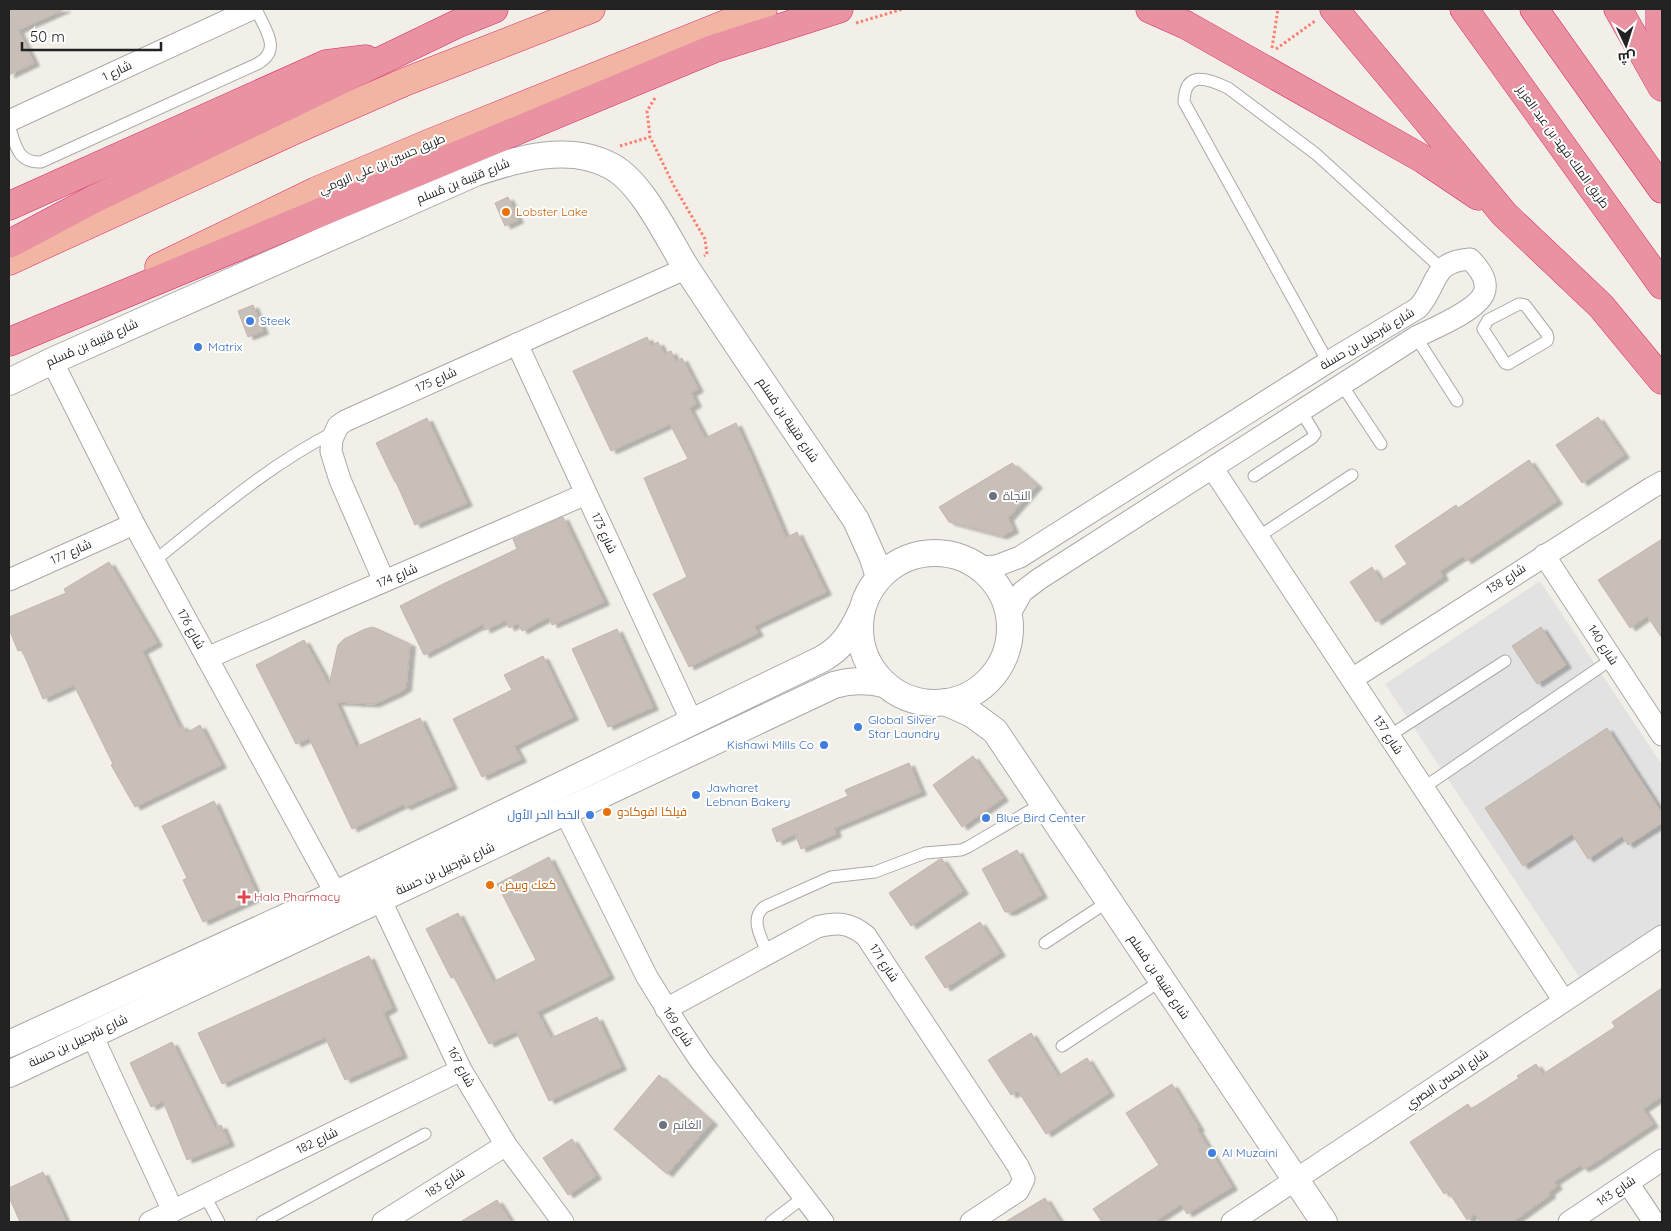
<svg xmlns="http://www.w3.org/2000/svg" width="1671" height="1231" viewBox="0 0 1671 1231" font-family="Quicksand,Cairo,sans-serif">
  <defs>
    <filter id="shadow"><feDropShadow dx="5.5" dy="3" stdDeviation="1" flood-color="#0004"/></filter>
  </defs>
  <rect width="100%" height="100%" fill="#f2efe9"/>
  <!-- parking -->
  <polygon fill="#e2e2e2" points="1540,581 1662,765 1662,923 1579,977 1385,684"/>
  <!-- building -->
  <g fill="#c7bfb8" stroke="#c4b6ab" filter="url(#shadow)">
    <polygon points="9,9 65,9 18,30 34,63 9,75"/>
    <polygon points="508,197 518,220 505,226 495,203"/>
    <polygon points="253,305 263,331 248,337 238,311"/>
    <polygon points="647,337 651,346 658,342 664,354 671,351 676,362 682,358 698,389 691,393 696,404 689,408 705,438 736,423 754,463 786,538 797,532 826,592 754,626 758,633 689,667 653,594 687,577 644,478 688,459 670,424 611,451 573,371"/>
    <polygon points="1598,417 1624,455 1582,483 1556,445"/>
    <polygon points="427,418 467,503 415,525 396,482 395,482 376,443"/>
    <polygon points="1529,460 1557,501 1466,561 1463,556 1440,571 1443,577 1376,622 1350,582 1372,567 1381,581 1407,564 1395,546 1456,505 1458,508"/>
    <polygon points="1012,463 1037,485 1008,518 1013,530 1002,536 949,522 939,507"/>
    <polygon points="563,517 604,602 552,625 549,617 522,631 518,623 509,628 506,620 485,630 483,624 424,655 400,606 443,584 517,549 513,539"/>
    <polygon points="1662,539 1662,638 1647,616 1630,628 1598,580"/>
    <polygon points="109,562 157,643 142,651 179,727 182,725 186,733 200,725 221,765 135,807 111,765 113,764 74,685 43,699 22,650 18,651 9,629 9,617 66,593 64,589"/>
    <polygon points="373,627 410,644 406,688 398,693 374,704 336,702 356,747 420,718 452,786 405,807 404,804 352,829 309,738 296,744 256,665 304,640 329,685 338,645 344,639 365,629"/>
    <polygon points="1541,627 1566,665 1537,684 1512,646"/>
    <polygon points="617,629 653,707 608,727 572,649"/>
    <polygon points="543,656 573,717 514,746 521,759 482,777 453,719 512,690 504,675"/>
    <polygon points="1607,728 1662,813 1662,823 1628,845 1622,836 1588,859 1572,834 1523,866 1485,808"/>
    <polygon points="973,756 1003,798 962,827 933,785"/>
    <polygon points="909,763 921,792 834,828 836,834 801,849 795,834 777,842 772,829 848,796 845,790"/>
    <polygon points="214,801 258,897 203,922 183,880 187,878 162,826"/>
    <polygon points="1017,850 1042,895 1011,912 1005,912 982,869"/>
    <polygon points="549,857 609,976 537,1012 551,1038 597,1017 621,1067 549,1101 516,1031 489,1044 454,977 451,978 426,929 458,913 493,982 536,960 497,884"/>
    <polygon points="940,859 942,859 963,891 911,926 889,893"/>
    <polygon points="980,922 1000,953 945,988 925,957"/>
    <polygon points="369,956 392,1008 383,1013 402,1055 345,1080 325,1037 222,1084 198,1033"/>
    <polygon points="1662,988 1662,1096 1643,1109 1653,1124 1591,1165 1583,1169 1580,1165 1554,1182 1557,1186 1549,1192 1550,1195 1514,1221 1480,1222 1475,1214 1467,1220 1448,1191 1444,1194 1410,1142 1468,1104 1471,1109 1519,1078 1517,1076 1536,1064 1543,1074 1615,1027 1612,1022"/>
    <polygon points="1031,1033 1058,1076 1087,1058 1109,1093 1046,1134 1018,1091 1011,1095 988,1060"/>
    <polygon points="172,1042 215,1128 221,1125 229,1143 187,1160 163,1101 151,1107 130,1063"/>
    <polygon points="659,1075 712,1122 667,1174 614,1129"/>
    <polygon points="1172,1084 1199,1128 1197,1129 1232,1187 1187,1214 1181,1204 1154,1222 1102,1222 1093,1209 1159,1165 1126,1113"/>
    <polygon points="572,1139 596,1176 568,1195 543,1158"/>
    <polygon points="43,1172 66,1222 20,1222 9,1197 9,1188"/>
    <polygon points="1045,1198 1060,1222 1005,1222"/>
    <polygon points="497,1200 511,1222 460,1222"/>
  </g>
  <g fill="none" stroke-linecap="round" stroke-linejoin="round">
    <defs>
      <g id="service">
        <path d="M9,126c7,19 8,37 32,36l216,-98c26,-14 8,-34 -1,-55"/>
        <polygon points="1519,304 1525,305 1547,334 1548,338 1547,341 1508,364 1505,363 1483,329 1488,320"/>
        <polyline points="1416,337 1457,401"/>
        <path d="M1328,362l-144,-260c1,-32 23,-24 44,-14l88,66 126,115"/>
        <polyline points="1342,385 1381,444"/>
        <polyline points="1254,476 1312,438 1315,434 1301,411"/>
        <polyline points="1258,537 1352,475"/>
        <path d="M154,561c58,-46 113,-95 180,-129"/>
        <polyline points="1389,736 1505,661"/>
        <polyline points="1423,788 1612,659"/>
        <polyline points="1045,943 1109,901"/>
        <path d="M768,954c-6,-15 -19,-35 -4,-47l67,-30 44,-5 50,-19 36,-3 7,-3 75,-44"/>
        <polyline points="1062,1046 1162,980"/>
        <polyline points="205,1196 219,1222"/>
        <polyline points="262,1222 425,1134"/>
        <polyline points="771,1222 804,1197"/>
      </g>
      <g id="minor">
        <polyline points="9,121 252,9"/>
        <polyline points="517,344 692,722"/>
        <polyline points="52,361 134,524 336,894"/>
        <polyline points="1213,469 1564,1001"/>
        <polyline points="1544,555 1662,735"/>
        <path d="M978,567l18,-1 24,-9 308,-195 90,-54c21,-23 12,-46 52,-49 8,8 19,21 14,34 -7,18 -52,36 -68,44l-377,242 -17,13 -13,23"/>
        <polyline points="9,580 134,524"/>
        <polyline points="384,581 340,480 334,461 331,451 332,439 338,426 345,421 687,268"/>
        <polyline points="207,658 586,494"/>
        <polyline points="1352,679 1651,488 1662,482"/>
        <polyline points="565,812 647,977 680,1030 700,1060 823,1222"/>
        <polyline points="380,899 461,1070 506,1145 563,1222"/>
        <path d="M666,1009l151,-82c20,-5 32,-5 49,9l152,230 6,13 -6,12 -47,31"/>
        <polyline points="92,1035 173,1211"/>
        <polyline points="1628,1183 1654,1222"/>
        <polyline points="150,1222 461,1070"/>
        <polyline points="383,1222 506,1145"/>
        <polyline points="1232,1222 1662,936"/>
        <polyline points="1569,1222 1662,1160"/>
      </g>
      <g id="tertiary">
        <path d="M9,382l43,-21 423,-188c42,-14 94,-30 136,-7 32,17 57,73 76,103 55,84 113,168 169,251l17,38 6,19"/>
        <circle cx="935" cy="628" r="75"/>
        <polyline points="945,702 972,714 995,731 1324,1222"/>
        <path d="M9,1044l327,-150 486,-235c20,-11 30,-27 39,-47"/>
        <path d="M9,1074l825,-389c17,-5 32,-5 50,-1"/>
      </g>
      <g id="trunk">
        <polyline points="9,261 297,129 407,81 591,9"/>
        <polyline points="159,267 316,191 430,143 763,9"/>
      </g>
      <g id="motorway">
        <polyline points="1150,9 1186,25 1423,159 1478,196"/>
        <polyline points="1334,9 1411,101 1504,214 1601,306 1662,380"/>
        <polyline points="1464,9 1662,285"/>
        <polyline points="1534,9 1662,189"/>
        <polyline points="1618,9 1662,87"/>
        <polyline points="1660,9 1660,28 1662,44"/>
        <polyline points="9,206 326,64 366,59"/>
        <polyline points="9,244 94,199 459,23 494,9"/>
        <polyline points="9,342 713,49 839,9"/>
      </g>
    </defs>
    <!-- service casing -->
    <use href="#service" stroke="#a9a9a9" stroke-width="13"/>
    <!-- minor casing -->
    <use href="#minor" stroke="#a9a9a9" stroke-width="23"/>
    <!-- tertiary casing -->
    <use href="#tertiary" stroke="#a9a9a9" stroke-width="28"/>
    <!-- trunk casing -->
    <use href="#trunk" stroke="#dc2a67" stroke-width="29"/>
    <!-- motorway casing -->
    <use href="#motorway" stroke="#dc2a67" stroke-width="29"/>
    <!-- path -->
    <g stroke="#fa8072" stroke-width="3" stroke-dasharray="2.5 2.5" stroke-linecap="butt">
      <polyline points="856,23 903,9"/>
      <polyline points="1272,48 1278,9"/>
      <polyline points="1276,49 1315,21"/>
      <polyline points="655,98 647,111 650,137 674,186 705,239 707,254 704,256"/>
      <polyline points="620,146 650,137"/>
    </g>
    <!-- service -->
    <use href="#service" stroke="#fff" stroke-width="11"/>
    <!-- minor -->
    <use href="#minor" stroke="#fff" stroke-width="21"/>
    <!-- tertiary -->
    <use href="#tertiary" stroke="#fff" stroke-width="26"/>
    <!-- trunk -->
    <use href="#trunk" stroke="#f2b4a3" stroke-width="28"/>
    <!-- motorway -->
    <use href="#motorway" stroke="#e892a2" stroke-width="28"/>
  </g>
  <!-- markers -->
  <g fill="#e8710a" stroke="#fff" stroke-width="2">
    <circle cx="506" cy="212" r="5"/>
    <circle cx="607" cy="812" r="5"/>
    <circle cx="490" cy="885" r="5"/>
  </g>
  <g fill="#3f7fe0" stroke="#fff" stroke-width="2">
    <circle cx="250" cy="321" r="5"/>
    <circle cx="198" cy="347" r="5"/>
    <circle cx="858" cy="727" r="5"/>
    <circle cx="824" cy="745" r="5"/>
    <circle cx="696" cy="795" r="5"/>
    <circle cx="590" cy="815" r="5"/>
    <circle cx="986" cy="818" r="5"/>
    <circle cx="1212" cy="1153" r="5"/>
  </g>
  <g fill="#6b7280" stroke="#fff" stroke-width="2">
    <circle cx="993" cy="496" r="5"/>
    <circle cx="663" cy="1125" r="5"/>
  </g>
  <path fill="#e0444e" stroke="#fff" stroke-width="2" d="M241.5 889.5h5v5h5v5h-5v5h-5v-5h-5v-5h5z"/>
  <g text-anchor="middle" stroke-width="4" stroke-linejoin="round" paint-order="stroke">
    <!-- street labels -->
    <g font-size="12" fill="#222" stroke="#fff">
      <text transform="translate(117 71) rotate(-25)" y="4">شارع 1</text>
      <text transform="translate(1563 147) rotate(54)" y="4">طريق الملك فهد بن عبد العزيز</text>
      <text transform="translate(382 164) rotate(-23)" y="4">طريق حسين بن علي الرومي</text>
      <text transform="translate(463 181) rotate(-22)" y="4">شارع قتيبة بن مُسلم</text>
      <text transform="translate(1367 339) rotate(-31)" y="4">شارع شرحبيل بن حسنة</text>
      <text transform="translate(92 343) rotate(-24)" y="4">شارع قتيبة بن مُسلم</text>
      <text transform="translate(436 380) rotate(-24)" y="4">شارع 175</text>
      <text transform="translate(788 420) rotate(56)" y="4">شارع قتيبة بن مُسلم</text>
      <text transform="translate(604 533) rotate(65)" y="4">شارع 173</text>
      <text transform="translate(71 552) rotate(-24)" y="4">شارع 177</text>
      <text transform="translate(397 576) rotate(-23)" y="4">شارع 174</text>
      <text transform="translate(1506 579) rotate(-33)" y="4">شارع 138</text>
      <text transform="translate(191 629) rotate(61)" y="4">شارع 176</text>
      <text transform="translate(1603 645) rotate(57)" y="4">شارع 140</text>
      <text transform="translate(1388 735) rotate(57)" y="4">شارع 137</text>
      <text transform="translate(445 869) rotate(-25)" y="4">شارع شرحبيل بن حسنة</text>
      <text transform="translate(884 963) rotate(57)" y="4">شارع 171</text>
      <text transform="translate(1159 977) rotate(56)" y="4">شارع قتيبة بن مُسلم</text>
      <text transform="translate(678 1027) rotate(57)" y="4">شارع 169</text>
      <text transform="translate(78 1041) rotate(-25)" y="4">شارع شرحبيل بن حسنة</text>
      <text transform="translate(461 1067) rotate(62)" y="4">شارع 167</text>
      <text transform="translate(1447 1079) rotate(-34)" y="4">شارع الحسن البصري</text>
      <text transform="translate(317 1141) rotate(-26)" y="4">شارع 182</text>
      <text transform="translate(445 1183) rotate(-32)" y="4">شارع 183</text>
      <text transform="translate(1616 1191) rotate(-34)" y="4">شارع 143</text>
    </g>
    <!-- food labels -->
    <g font-size="12" fill="#c56008" stroke="#fff" text-anchor="start">
      <text x="516" y="216">Lobster Lake</text>
      <text x="617" y="816">فيلكا افوكادو</text>
      <text x="500" y="889">كعك وبيض</text>
    </g>
    <!-- shop labels -->
    <g font-size="12" fill="#366cbe" stroke="#fff" text-anchor="start">
      <text x="260" y="325">Steek</text>
      <text x="208" y="351">Matrix</text>
      <text x="868" y="724">Global Silver<tspan x="868" dy="14">Star Laundry</tspan></text>
      <text x="814" y="749" text-anchor="end">Kishawi Mills Co</text>
      <text x="706" y="792">Jawharet<tspan x="706" dy="14">Lebnan Bakery</tspan></text>
      <text x="580" y="819" text-anchor="end">الخط الحر الأول</text>
      <text x="996" y="822">Blue Bird Center</text>
      <text x="1222" y="1157">Al Muzaini</text>
    </g>
    <!-- worship labels -->
    <g font-size="12" fill="#5b616d" stroke="#fff" text-anchor="start">
      <text x="1003" y="500">النجاة</text>
      <text x="673" y="1129">الغانم</text>
    </g>
    <!-- health labels -->
    <g font-size="12" fill="#be3a42" stroke="#fff" text-anchor="start">
      <text x="254" y="901">Hala Pharmacy</text>
    </g>
  </g>
  <!-- border -->
  <rect width="1671" height="1231" fill="none" stroke="#222222" stroke-width="20"/>
  <!-- north arrow -->
  <g transform="translate(1626 45) rotate(176)" stroke="#ffffff" stroke-width="4" paint-order="stroke">
  <path d="M0-4L9 19L0 12L-9 19Z" fill="#222222"/>
  <text y="-8" font-size="14" font-weight="bold" text-anchor="middle" fill="#222222">ش</text>
  </g>
  <!-- scale -->
  <path d="M22 42v8h139v-8" fill="none" stroke="#222222" stroke-width="2.5"/>
  <text x="30" y="42" font-size="15" fill="#222222" stroke="#ffffff" stroke-width="4" paint-order="stroke">50 m</text>
</svg>
